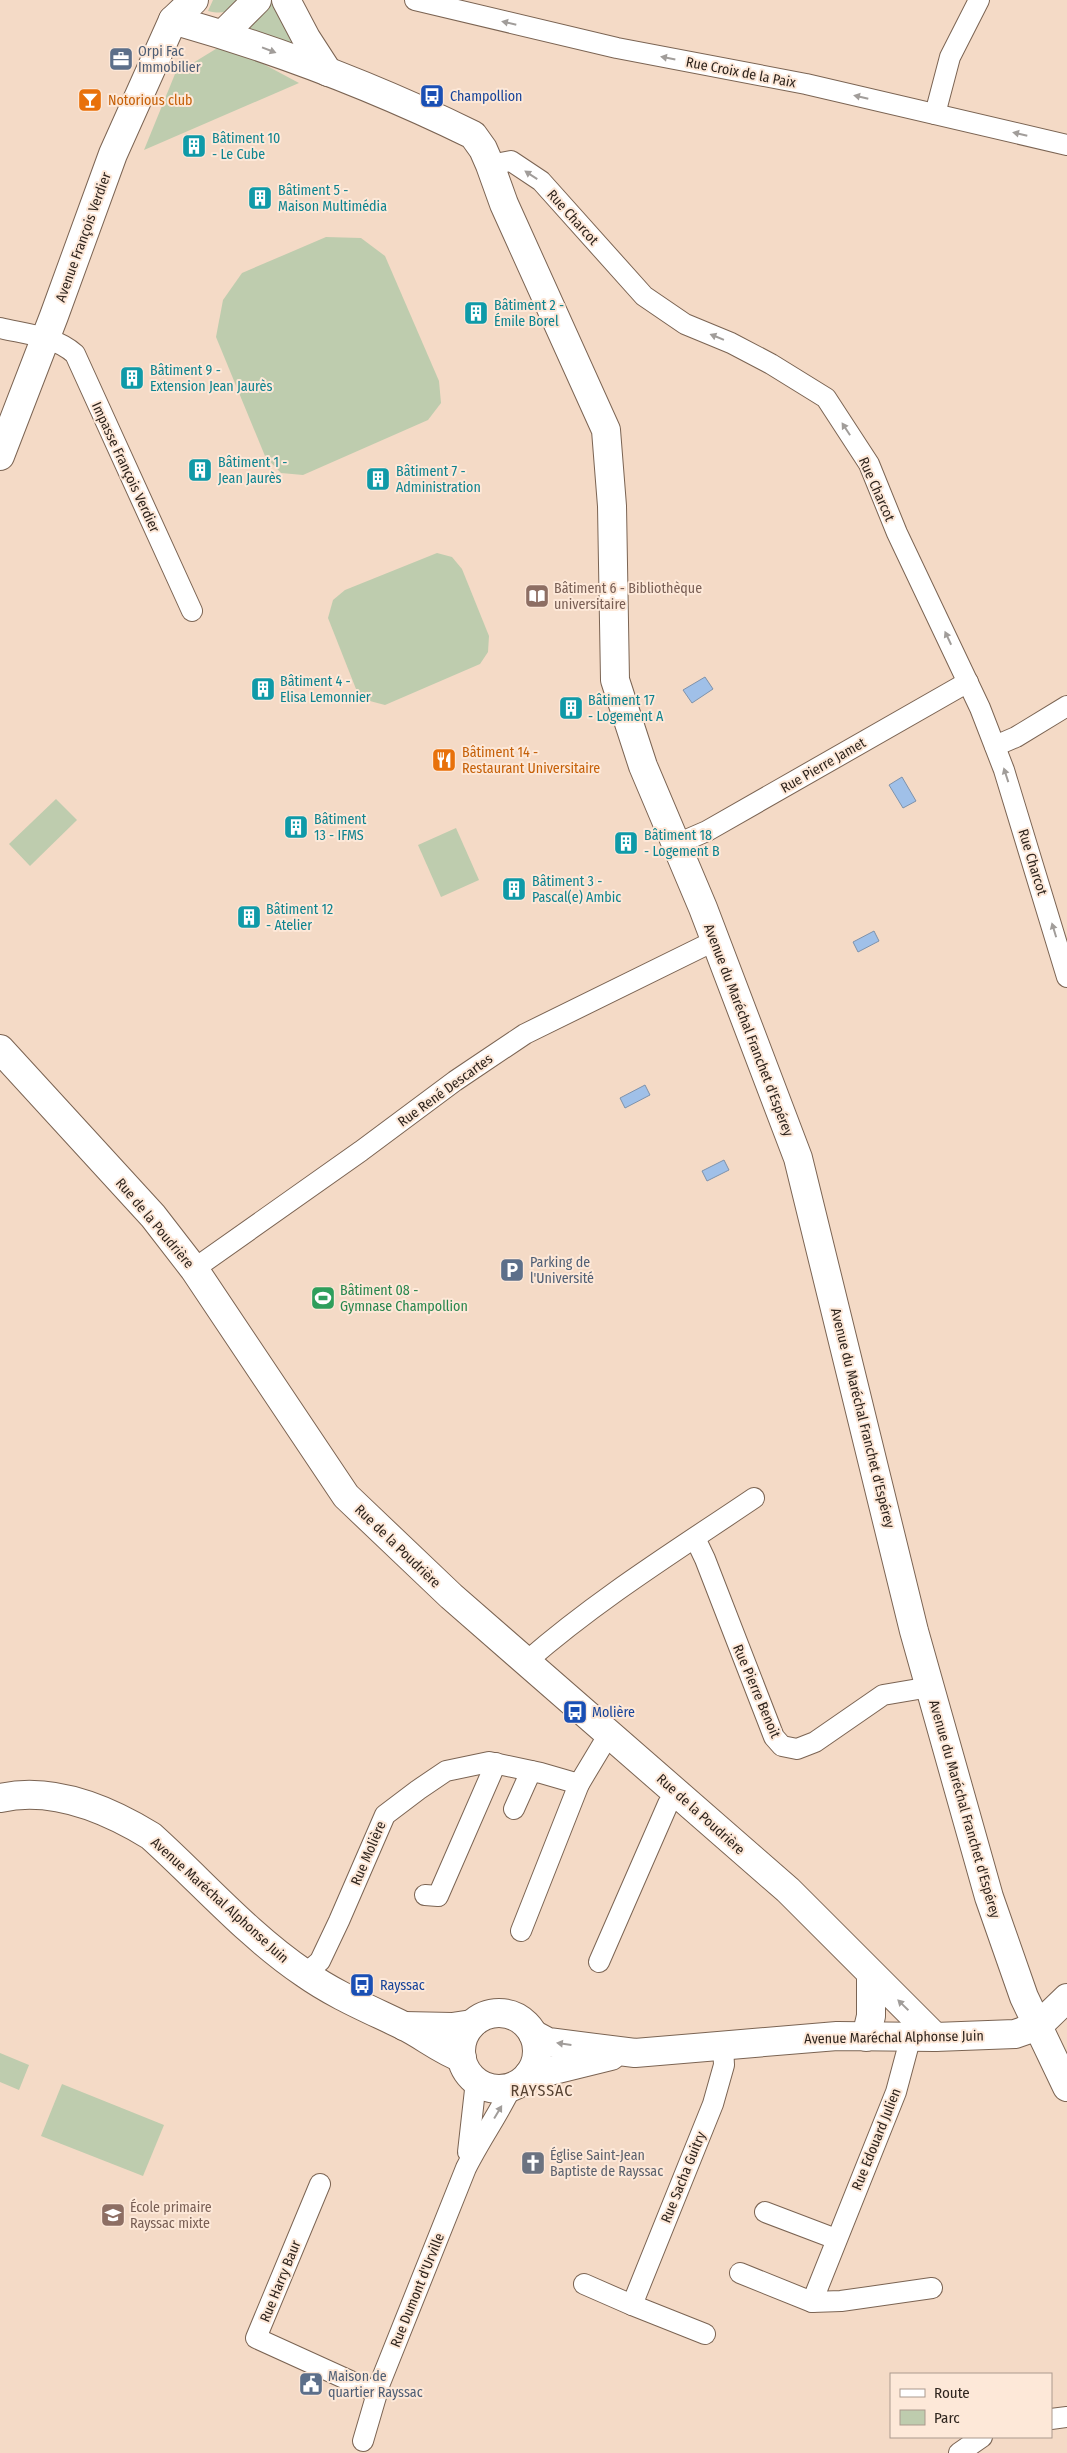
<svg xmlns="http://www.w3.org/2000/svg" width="1067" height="2453" viewBox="0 0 1067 2453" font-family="'Fira Sans Condensed',sans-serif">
  <rect width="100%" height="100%" fill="#f4dac6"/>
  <!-- green -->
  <g fill="#beccae">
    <path d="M213,0h30c-14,11 -17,15 -35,11z"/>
    <polygon points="273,0 312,61 252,35 244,25"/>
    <polygon points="219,47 252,58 299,83 144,150 175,74"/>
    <polygon points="326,237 361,238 385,256 439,381 441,403 428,420 303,475 281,473 265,456 216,337 223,300 242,273"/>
    <polygon points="437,553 452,557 462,569 489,636 488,652 480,664 385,705 366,700 356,689 328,618 333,600 345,590"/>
    <polygon points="56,799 77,820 30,866 9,844"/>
    <polygon points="456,828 479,880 441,897 418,845"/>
    <polygon points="0,2053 29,2065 19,2090 0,2082"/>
    <polygon points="62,2084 164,2125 143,2176 41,2136"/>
  </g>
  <!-- water -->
  <g fill="#a0c0e8" stroke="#7e92ab">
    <polygon points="705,677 713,689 692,703 683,690"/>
    <polygon points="902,777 916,801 903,808 889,785"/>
    <polygon points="874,931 879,941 858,952 853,942"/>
    <polygon points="645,1085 650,1095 625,1108 620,1098"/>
    <polygon points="724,1160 729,1170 707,1181 702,1171"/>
  </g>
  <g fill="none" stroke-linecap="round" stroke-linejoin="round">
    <defs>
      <g id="street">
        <polyline points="415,0 617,48 806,84 1067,145"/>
        <polyline points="935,114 950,57 979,0"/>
        <polyline points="490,165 511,161 541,181 644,296 685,324 731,343 771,364 826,398 869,464 897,533 980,708 1004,770 1067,977"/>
        <path d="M0,328c25,6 55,8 75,26l117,257"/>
        <polyline points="995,746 1016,737 1067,706"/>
        <polyline points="677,844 707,831 968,682"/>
        <polyline points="194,1269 361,1151 455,1081 525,1034 714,941"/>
        <polyline points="695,1538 705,1559 774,1737 782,1746 797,1749 815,1742 883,1695 930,1687"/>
        <path d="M527,1661c71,-62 150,-111 227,-163"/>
        <polyline points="514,1809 531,1771"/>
        <polyline points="425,1895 438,1896 496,1763"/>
        <polyline points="521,1931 579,1784"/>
        <polyline points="599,1962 668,1804 678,1793"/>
        <polyline points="305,1974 320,1961 339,1921 385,1815 418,1790 446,1771 489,1762 541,1773 579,1784 609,1734"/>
        <polyline points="911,2036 896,2092 812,2302 841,2301 932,2288"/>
        <polyline points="468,2152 476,2081"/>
        <polyline points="320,2184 256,2338 377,2393"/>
        <polyline points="765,2212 836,2239"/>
        <polyline points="740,2273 812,2302"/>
        <polyline points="584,2284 632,2305"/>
        <polyline points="705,2334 632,2305 713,2104 724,2065 723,2046"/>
        <polyline points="1051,2419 1067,2417"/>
        <path d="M363,2441l17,-58 86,-215c14,-28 32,-53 46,-82"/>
        <polyline points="959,2453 982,2437"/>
      </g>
      <g id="secondary">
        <polyline points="286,0 306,38 328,72"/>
        <path d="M173,20c102,29 204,68 300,115l10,14 7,16 14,39 102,226 6,76 3,174 28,86 60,142 95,250 116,473 75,266 35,100 43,90"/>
        <polyline points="223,34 257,0"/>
        <polyline points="0,1049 153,1216 194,1269 346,1496 451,1596 788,1890 935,2037"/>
        <path d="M0,1798c53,-12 107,11 151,38 51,46 97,99 153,137 31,22 65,36 98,52 21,10 38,25 60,33"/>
        <circle cx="499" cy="2051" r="38"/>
        <polyline points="404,2026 452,2027 472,2024"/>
        <polyline points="533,2034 548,2042 635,2053 837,2036 935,2037 1015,2034 1038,2026 1067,1998"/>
        <polyline points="866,2037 871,2016 871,1974"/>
        <polyline points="529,2074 542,2073 611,2056"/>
      </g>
      <polyline id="primary" points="0,456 54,316 113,154 173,20 194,0"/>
    </defs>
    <!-- street casing -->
    <use href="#street" stroke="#7b6453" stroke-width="22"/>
    <!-- secondary casing -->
    <use href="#secondary" stroke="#7b6453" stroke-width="30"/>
    <!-- primary casing -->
    <use href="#primary" stroke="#7b6453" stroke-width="30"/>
    <!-- street -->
    <use href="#street" stroke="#fff" stroke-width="20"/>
    <!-- secondary -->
    <use href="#secondary" stroke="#fff" stroke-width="28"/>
    <!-- primary -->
    <use href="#primary" stroke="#fff" stroke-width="28"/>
  </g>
  <!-- one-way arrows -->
  <defs><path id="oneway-solid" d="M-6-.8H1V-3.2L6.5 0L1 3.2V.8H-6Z" transform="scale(1.25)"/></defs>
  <g fill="#a19d9a">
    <use href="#oneway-solid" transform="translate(509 23) rotate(-167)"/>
    <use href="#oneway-solid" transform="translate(269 50) rotate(21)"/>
    <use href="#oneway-solid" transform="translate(668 58) rotate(-169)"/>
    <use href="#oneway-solid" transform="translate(861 97) rotate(-167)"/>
    <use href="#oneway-solid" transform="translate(1020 134) rotate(-167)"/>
    <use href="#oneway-solid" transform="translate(531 175) rotate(-147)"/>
    <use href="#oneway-solid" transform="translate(717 337) rotate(-158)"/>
    <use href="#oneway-solid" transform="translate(846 429) rotate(-123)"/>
    <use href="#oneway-solid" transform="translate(948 638) rotate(-115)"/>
    <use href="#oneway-solid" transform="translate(1006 775) rotate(-108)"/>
    <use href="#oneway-solid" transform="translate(1054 930) rotate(-107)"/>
    <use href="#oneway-solid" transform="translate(903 2005) rotate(-136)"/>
    <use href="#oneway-solid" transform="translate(564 2044) rotate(-172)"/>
    <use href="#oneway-solid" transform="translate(498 2112) rotate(-59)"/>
  </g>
  <!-- icons -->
  <defs>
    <symbol id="office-square" viewBox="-11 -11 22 22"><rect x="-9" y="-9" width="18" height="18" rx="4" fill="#5c6f8a" stroke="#fde8d8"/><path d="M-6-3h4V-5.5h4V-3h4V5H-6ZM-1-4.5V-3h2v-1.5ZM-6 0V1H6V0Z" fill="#fff"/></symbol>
    <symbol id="bus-square" viewBox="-11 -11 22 22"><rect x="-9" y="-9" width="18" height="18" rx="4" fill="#1a4fb4" stroke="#fde8d8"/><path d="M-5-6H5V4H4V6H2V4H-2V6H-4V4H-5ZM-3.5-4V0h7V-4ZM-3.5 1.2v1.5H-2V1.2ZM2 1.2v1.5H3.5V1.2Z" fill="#fff"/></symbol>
    <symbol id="bar-square" viewBox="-11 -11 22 22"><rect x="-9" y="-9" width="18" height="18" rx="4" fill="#e8710a" stroke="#fde8d8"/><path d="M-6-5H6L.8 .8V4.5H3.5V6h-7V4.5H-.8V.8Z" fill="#fff"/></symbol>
    <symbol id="building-square" viewBox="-11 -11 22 22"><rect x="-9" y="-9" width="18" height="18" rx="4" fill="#0f9aa8" stroke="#fde8d8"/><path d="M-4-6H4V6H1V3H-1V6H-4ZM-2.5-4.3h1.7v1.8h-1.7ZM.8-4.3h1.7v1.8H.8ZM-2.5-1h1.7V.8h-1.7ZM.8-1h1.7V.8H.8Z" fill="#fff"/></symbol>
    <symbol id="library-square" viewBox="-11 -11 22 22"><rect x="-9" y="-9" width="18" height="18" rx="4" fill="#8d6e63" stroke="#fde8d8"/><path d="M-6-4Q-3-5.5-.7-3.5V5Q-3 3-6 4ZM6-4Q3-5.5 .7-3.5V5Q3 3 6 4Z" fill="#fff"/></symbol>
    <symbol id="restaurant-square" viewBox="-11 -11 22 22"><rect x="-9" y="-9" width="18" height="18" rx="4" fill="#e8710a" stroke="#fde8d8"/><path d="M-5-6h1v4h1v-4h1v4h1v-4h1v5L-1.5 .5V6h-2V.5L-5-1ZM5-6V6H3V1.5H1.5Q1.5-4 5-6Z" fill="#fff"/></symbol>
    <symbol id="parking-square" viewBox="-11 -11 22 22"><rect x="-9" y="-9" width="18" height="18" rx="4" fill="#5c6f8a" stroke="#fde8d8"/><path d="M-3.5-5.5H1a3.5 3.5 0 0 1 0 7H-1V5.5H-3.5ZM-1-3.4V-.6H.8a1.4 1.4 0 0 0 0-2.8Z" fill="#fff"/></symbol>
    <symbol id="stadium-square" viewBox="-11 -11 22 22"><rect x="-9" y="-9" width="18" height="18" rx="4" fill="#2e9e5b" stroke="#fde8d8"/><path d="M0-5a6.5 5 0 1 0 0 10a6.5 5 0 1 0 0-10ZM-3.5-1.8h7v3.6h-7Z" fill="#fff"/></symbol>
    <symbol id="church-square" viewBox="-11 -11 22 22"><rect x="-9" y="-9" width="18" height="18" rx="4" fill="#6b7280" stroke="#fde8d8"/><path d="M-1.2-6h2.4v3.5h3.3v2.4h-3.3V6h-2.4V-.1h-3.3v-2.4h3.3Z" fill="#fff"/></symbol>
    <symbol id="school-square" viewBox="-11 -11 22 22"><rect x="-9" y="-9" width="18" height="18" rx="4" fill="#8d6e63" stroke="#fde8d8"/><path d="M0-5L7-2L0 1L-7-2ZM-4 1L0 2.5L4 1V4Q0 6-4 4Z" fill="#fff"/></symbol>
    <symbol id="civic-square" viewBox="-11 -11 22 22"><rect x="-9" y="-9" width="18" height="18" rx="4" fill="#5c6f8a" stroke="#fde8d8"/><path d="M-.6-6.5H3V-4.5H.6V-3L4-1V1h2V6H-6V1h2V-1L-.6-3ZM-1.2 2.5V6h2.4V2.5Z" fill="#fff"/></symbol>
  </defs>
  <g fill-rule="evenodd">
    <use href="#office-square" x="107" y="45" width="28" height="28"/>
    <use href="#bus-square" x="418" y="82" width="28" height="28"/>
    <use href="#bar-square" x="76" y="86" width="28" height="28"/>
    <use href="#building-square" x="180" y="132" width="28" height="28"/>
    <use href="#building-square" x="246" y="184" width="28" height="28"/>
    <use href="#building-square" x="462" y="299" width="28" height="28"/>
    <use href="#building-square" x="118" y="364" width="28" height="28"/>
    <use href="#building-square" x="186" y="456" width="28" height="28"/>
    <use href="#building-square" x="364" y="465" width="28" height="28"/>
    <use href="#library-square" x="523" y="582" width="28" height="28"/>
    <use href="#building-square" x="249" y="675" width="28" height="28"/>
    <use href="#building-square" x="557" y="694" width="28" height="28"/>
    <use href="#restaurant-square" x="430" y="746" width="28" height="28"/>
    <use href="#building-square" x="282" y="813" width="28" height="28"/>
    <use href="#building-square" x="612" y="829" width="28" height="28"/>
    <use href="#building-square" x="500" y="875" width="28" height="28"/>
    <use href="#building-square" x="235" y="903" width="28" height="28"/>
    <use href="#parking-square" x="498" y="1256" width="28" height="28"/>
    <use href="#stadium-square" x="309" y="1284" width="28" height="28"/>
    <use href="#bus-square" x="561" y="1698" width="28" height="28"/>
    <use href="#bus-square" x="348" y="1971" width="28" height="28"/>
    <use href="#church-square" x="519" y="2149" width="28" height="28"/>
    <use href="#school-square" x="99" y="2201" width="28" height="28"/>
    <use href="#civic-square" x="297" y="2370" width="28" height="28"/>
  </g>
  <g text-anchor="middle" stroke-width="4" stroke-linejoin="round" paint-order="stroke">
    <!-- service labels -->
    <g font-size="14" fill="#4e5e75" stroke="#fde8d8" text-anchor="start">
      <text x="138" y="56">Orpi Fac<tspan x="138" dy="16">Immobilier</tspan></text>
      <text x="530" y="1267">Parking de<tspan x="530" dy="16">l'Université</tspan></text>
      <text x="328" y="2381">Maison de<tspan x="328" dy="16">quartier Rayssac</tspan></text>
    </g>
    <!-- street labels -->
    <g font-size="14" fill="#2f251e" stroke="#fde8d8">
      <text transform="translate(741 72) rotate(11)" y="5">Rue Croix de la Paix</text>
      <text transform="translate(573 217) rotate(48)" y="5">Rue Charcot</text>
      <text transform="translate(83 237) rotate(-70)" y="5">Avenue François Verdier</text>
      <text transform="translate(126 467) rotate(65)" y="5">Impasse François Verdier</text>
      <text transform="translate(877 489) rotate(66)" y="5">Rue Charcot</text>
      <text transform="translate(823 765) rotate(-30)" y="5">Rue Pierre Jamet</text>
      <text transform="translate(1033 862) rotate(73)" y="5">Rue Charcot</text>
      <text transform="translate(749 1030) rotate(69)" y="5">Avenue du Maréchal Franchet d'Espérey</text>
      <text transform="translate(445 1090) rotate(-36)" y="5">Rue René Descartes</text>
      <text transform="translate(155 1223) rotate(50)" y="5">Rue de la Poudrière</text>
      <text transform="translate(863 1418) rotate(76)" y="5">Avenue du Maréchal Franchet d'Espérey</text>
      <text transform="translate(398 1546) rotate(44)" y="5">Rue de la Poudrière</text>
      <text transform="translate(757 1691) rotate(67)" y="5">Rue Pierre Benoit</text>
      <text transform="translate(965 1809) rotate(74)" y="5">Avenue du Maréchal Franchet d'Espérey</text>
      <text transform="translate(701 1814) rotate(42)" y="5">Rue de la Poudrière</text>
      <text transform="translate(368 1853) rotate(-67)" y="5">Rue Molière</text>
      <text transform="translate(220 1900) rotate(42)" y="5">Avenue Maréchal Alphonse Juin</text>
      <text transform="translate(894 2037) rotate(-1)" y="5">Avenue Maréchal Alphonse Juin</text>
      <text transform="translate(876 2139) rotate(-68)" y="5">Rue Edouard Julien</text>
      <text transform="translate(683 2177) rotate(-68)" y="5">Rue Sacha Guitry</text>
      <text transform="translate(280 2281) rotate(-68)" y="5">Rue Harry Baur</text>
      <text transform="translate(417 2290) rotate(-68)" y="5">Rue Dumont d'Urville</text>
    </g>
    <!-- transit labels -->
    <g font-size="14" fill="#164399" stroke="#fde8d8" text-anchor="start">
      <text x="450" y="101">Champollion</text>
      <text x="592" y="1717">Molière</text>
      <text x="380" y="1990">Rayssac</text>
    </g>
    <!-- food labels -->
    <g font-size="14" fill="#c56008" stroke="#fde8d8" text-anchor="start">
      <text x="108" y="105">Notorious club</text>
      <text x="462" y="757">Bâtiment 14 -<tspan x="462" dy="16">Restaurant Universitaire</tspan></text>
    </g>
    <!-- culture labels -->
    <g font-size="14" fill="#0d838f" stroke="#fde8d8" text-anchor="start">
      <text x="212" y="143">Bâtiment 10<tspan x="212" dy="16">- Le Cube</tspan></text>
      <text x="278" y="195">Bâtiment 5 -<tspan x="278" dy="16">Maison Multimédia</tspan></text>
      <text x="494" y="310">Bâtiment 2 -<tspan x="494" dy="16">Émile Borel</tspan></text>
      <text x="150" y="375">Bâtiment 9 -<tspan x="150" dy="16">Extension Jean Jaurès</tspan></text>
      <text x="218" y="467">Bâtiment 1 -<tspan x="218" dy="16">Jean Jaurès</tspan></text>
      <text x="396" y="476">Bâtiment 7 -<tspan x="396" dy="16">Administration</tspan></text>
      <text x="280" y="686">Bâtiment 4 -<tspan x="280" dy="16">Elisa Lemonnier</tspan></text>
      <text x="588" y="705">Bâtiment 17<tspan x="588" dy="16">- Logement A</tspan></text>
      <text x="314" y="824">Bâtiment<tspan x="314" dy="16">13 - IFMS</tspan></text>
      <text x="644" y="840">Bâtiment 18<tspan x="644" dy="16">- Logement B</tspan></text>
      <text x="532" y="886">Bâtiment 3 -<tspan x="532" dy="16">Pascal(e) Ambic</tspan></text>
      <text x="266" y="914">Bâtiment 12<tspan x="266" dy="16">- Atelier</tspan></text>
    </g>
    <!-- education labels -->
    <g font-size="14" fill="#785e54" stroke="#fde8d8" text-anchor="start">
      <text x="554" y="593">Bâtiment 6 - Bibliothèque<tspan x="554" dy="16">universitaire</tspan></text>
      <text x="130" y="2212">École primaire<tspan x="130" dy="16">Rayssac mixte</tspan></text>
    </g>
    <!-- leisure labels -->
    <g font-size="14" fill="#27864d" stroke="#fde8d8" text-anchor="start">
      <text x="340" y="1295">Bâtiment 08 -<tspan x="340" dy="16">Gymnase Champollion</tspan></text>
    </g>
    <!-- worship labels -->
    <g font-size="14" fill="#5b616d" stroke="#fde8d8" text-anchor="start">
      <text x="550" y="2160">Église Saint-Jean<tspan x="550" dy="16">Baptiste de Rayssac</tspan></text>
    </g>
    <!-- quarter labels -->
    <g font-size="16" letter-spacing="1" fill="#574232" stroke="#fde8d8">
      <text x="542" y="2096">RAYSSAC</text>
    </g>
  </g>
  <!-- legend -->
  <rect x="890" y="2373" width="162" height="65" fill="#fde8d8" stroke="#ab9a8e"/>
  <rect x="900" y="2389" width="25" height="8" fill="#ffffff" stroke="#ab9a8e"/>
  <text x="934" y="2398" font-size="15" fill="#2f251e">Route</text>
  <rect x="900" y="2410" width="25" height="15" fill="#beccae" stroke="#ab9a8e"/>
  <text x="934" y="2423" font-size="15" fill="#2f251e">Parc</text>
</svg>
